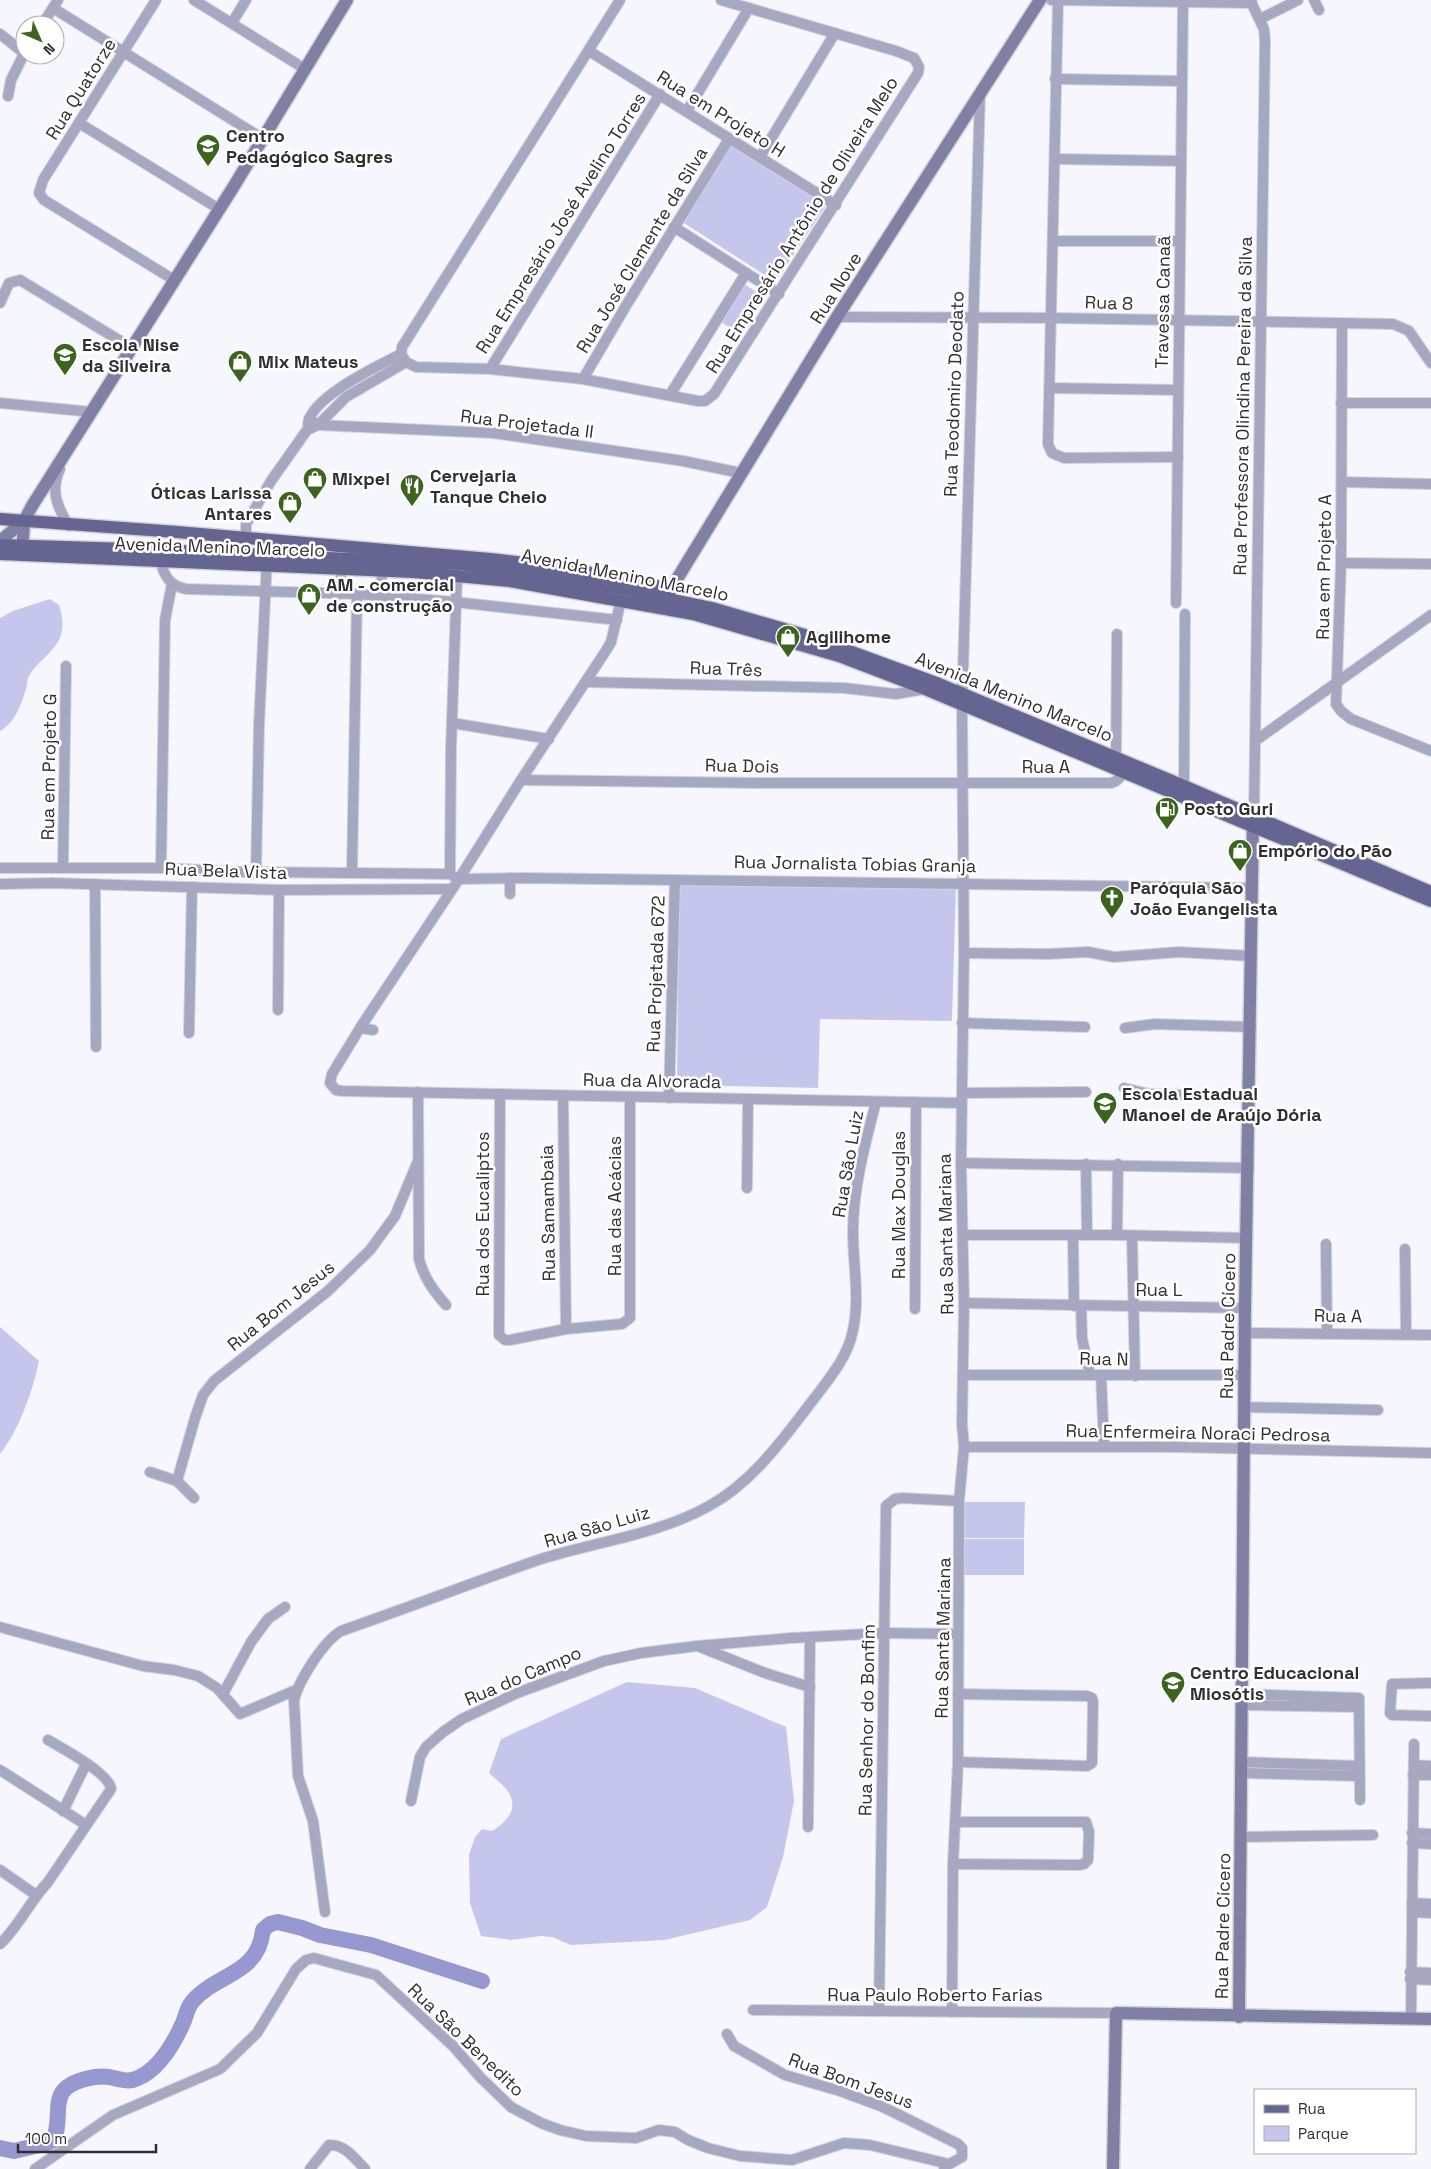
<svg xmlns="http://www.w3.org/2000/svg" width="1431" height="2169" viewBox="0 0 1431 2169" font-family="'Space Grotesk',sans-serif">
  <rect width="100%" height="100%" fill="#f6f6fe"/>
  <!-- green -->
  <g fill="#c5c6ec">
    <polygon points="736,141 826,201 825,207 778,278 771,279 684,223 683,215 726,144"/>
    <polygon points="744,284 764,297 740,334 721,322"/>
    <path d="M50,599l9,6c3,9 5,20 2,30 -6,18 -25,26 -33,43 -1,4 -1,8 -2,11 -5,16 -11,34 -26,42v-113l13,-7z"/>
    <polygon points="956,884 952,1021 820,1019 818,1088 677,1085 679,886"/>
    <path d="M0,1327l39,34c-6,29 -20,69 -39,93z"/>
    <polygon points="961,1502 1025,1502 1024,1538 960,1538"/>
    <rect x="960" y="1539" width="64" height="36"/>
    <path d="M627,1682l68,6 91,39 8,74 -11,56 -16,50 -17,13 -86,20 -93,5 -19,-8 -11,-1 -30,4 -30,-4 -11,-33 -1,-48 6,-18 7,-8 10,2c13,-8 27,-21 17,-38 -5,-8 -14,-14 -20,-20l12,-34z"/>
  </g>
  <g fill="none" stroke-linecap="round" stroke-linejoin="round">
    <!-- river -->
    <path stroke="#9898d0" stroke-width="16" d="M0,2148l14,3 38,-9c11,-18 0,-42 14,-54 10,-8 30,-13 43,-11 10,2 19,6 29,1 21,-9 36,-35 45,-55 3,-7 4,-15 9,-21 24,-29 66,-26 71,-72l7,-6 8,-2 24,6 18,7 51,10 111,36"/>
    <defs>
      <g id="street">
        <polyline points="156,0 43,180 39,193 44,200 174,280"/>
        <polyline points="194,0 305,69"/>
        <polyline points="1051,0 1252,3"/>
        <polyline points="1250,0 1264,29 1265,41 1254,815"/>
        <polyline points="1314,0 1319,10"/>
        <polyline points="1058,1 1048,444 1052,453 1064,458 1178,457"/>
        <polyline points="53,8 263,139"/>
        <polyline points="1260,19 1298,0"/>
        <polyline points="232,23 246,0"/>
        <polyline points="42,25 58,0"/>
        <polyline points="0,34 24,53"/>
        <polyline points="589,51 836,205"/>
        <polyline points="1055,79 1182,81"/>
        <polyline points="8,96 11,80 25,52"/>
        <polyline points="687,111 749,8"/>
        <polyline points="79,123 219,209"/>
        <polyline points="760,157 835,33"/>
        <polyline points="1055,159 1181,161"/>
        <polyline points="674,227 779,294"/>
        <polyline points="1054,241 1180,241"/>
        <polyline points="0,303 9,283 20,280 132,348"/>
        <polyline points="837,317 1052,318 1393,324 1409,331 1431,363"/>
        <polyline points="1342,323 1341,563 1336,704 1341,711 1351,719 1431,751"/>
        <polyline points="401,354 406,362 416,367 490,369 583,379 698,401 705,401 714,394 918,73 919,67 914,58 896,51 721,0"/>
        <polyline points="401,354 402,347 620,0"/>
        <polyline points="490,369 660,94"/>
        <polyline points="583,379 627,304 729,139"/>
        <polyline points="1051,388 1178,390"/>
        <polyline points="670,395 746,273"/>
        <polyline points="0,403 92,412"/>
        <polyline points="1341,403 1431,403"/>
        <polyline points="309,419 318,425 493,433 683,461 741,473"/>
        <path d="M308,424c3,-27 70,-58 93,-70"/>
        <path d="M60,469c-10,21 -3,38 9,57"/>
        <polyline points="1342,482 1431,484"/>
        <polyline points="246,539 246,524 271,481 307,430 318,425 346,397 406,362"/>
        <path d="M161,562c3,14 9,24 25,27l171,5 98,8 162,18"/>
        <polyline points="1341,563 1431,564"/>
        <polyline points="339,594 342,569"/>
        <polyline points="381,596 382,571"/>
        <polyline points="621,600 611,642 607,649 521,780 459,879 360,1028 332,1074 330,1083 336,1090 342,1091 961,1103"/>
        <polyline points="1176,603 1183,1"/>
        <polyline points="586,682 844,688 896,694 925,689"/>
        <polyline points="452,723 549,739"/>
        <polyline points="1255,741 1431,615"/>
        <polyline points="1116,758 1117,634"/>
        <polyline points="521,780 760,783 1111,783 1116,781 1125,772"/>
        <polyline points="1184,786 1185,614"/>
        <polyline points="63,867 66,666"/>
        <polyline points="0,868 161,868 243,872 450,874"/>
        <polyline points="161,868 165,620 172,584"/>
        <polyline points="256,872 259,725 267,559"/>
        <polyline points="352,872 357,594"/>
        <polyline points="455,877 450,874 451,748 457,576"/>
        <polyline points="510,878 510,894"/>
        <polyline points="459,879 525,878 1251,888"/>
        <polyline points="0,884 53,883 279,890 452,889"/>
        <polyline points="95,884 96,1047"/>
        <polyline points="964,953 1048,954 1088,952 1114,957 1179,952 1252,956"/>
        <polyline points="278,1010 279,890"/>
        <polyline points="962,1023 1085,1027"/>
        <polyline points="360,1028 373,1030"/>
        <polyline points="1125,1028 1155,1024 1251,1027"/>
        <polyline points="189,1033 192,887"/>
        <polyline points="1124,1088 1149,1094 1249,1097"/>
        <path d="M418,1092l1,167c5,19 14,31 27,46"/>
        <polyline points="962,1093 1086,1092"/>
        <polyline points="500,1094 499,1335 505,1340 510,1340 566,1329 622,1324 630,1318 630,1097"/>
        <polyline points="563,1096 566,1329"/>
        <polyline points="669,1098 675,880"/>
        <polyline points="961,1163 1249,1168"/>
        <polyline points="1086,1164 1087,1235"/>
        <polyline points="747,1188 748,1099"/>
        <polyline points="963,1235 1117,1235 1247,1238"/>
        <polyline points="1073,1235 1074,1306"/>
        <polyline points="1117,1235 1118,1164"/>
        <polyline points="1132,1236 1135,1376"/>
        <polyline points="1326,1244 1327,1332"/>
        <polyline points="1405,1249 1406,1333"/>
        <polyline points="964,1303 1245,1308"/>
        <polyline points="1081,1306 1082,1338 1090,1375"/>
        <polyline points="915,1309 916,1102"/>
        <polyline points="1245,1333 1431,1335"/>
        <polyline points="963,1375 1245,1375"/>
        <polyline points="1101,1375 1104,1446"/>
        <polyline points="1244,1407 1378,1410"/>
        <polyline points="964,1447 1174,1447 1431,1453"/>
        <polyline points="150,1472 177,1481"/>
        <polyline points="194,1498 177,1481 195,1418 203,1395 214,1381 328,1291 370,1250 395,1216 418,1161"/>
        <polyline points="0,1627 143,1666 174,1670 198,1676 217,1688 240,1714 296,1690"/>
        <polyline points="700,1647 765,1673 810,1687"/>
        <polyline points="1431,1683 1392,1684 1390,1713 1392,1715 1431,1716"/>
        <polyline points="223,1694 251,1642 268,1619 285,1607"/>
        <polyline points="958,1694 1087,1696 1092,1698 1093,1702 1092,1763 1087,1766 958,1762"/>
        <polyline points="1242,1694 1359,1698 1360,1800"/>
        <polyline points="1242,1705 1359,1707"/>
        <polyline points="1242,1762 1359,1766"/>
        <polyline points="1414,1765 1431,1766"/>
        <polyline points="0,1770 86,1825"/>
        <polyline points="1242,1773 1359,1776"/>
        <polyline points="1413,1775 1431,1775"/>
        <polyline points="411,1801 420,1757 426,1747 443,1732 462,1719 517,1693 604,1661 641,1653 697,1646 791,1638 884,1633 958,1634"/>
        <polyline points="63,1811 86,1764"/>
        <polyline points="808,1827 810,1638"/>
        <polyline points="1412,1833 1431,1834"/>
        <polyline points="1241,1837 1373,1835"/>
        <polyline points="1412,1843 1431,1844"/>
        <polyline points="953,1864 1079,1865 1084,1864 1088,1860 1089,1832 1086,1822 956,1822"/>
        <polyline points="0,1870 36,1895"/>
        <polyline points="1412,1903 1431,1904"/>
        <path d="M325,1912l-12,-91 -15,-45 -4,-76c5,-20 29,-58 47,-69 66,-23 131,-48 197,-71 56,-18 119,-25 171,-54 44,-24 74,-67 104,-106 16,-21 35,-43 40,-70 7,-32 0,-65 0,-98 0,-44 12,-88 23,-130"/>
        <polyline points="1412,1912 1431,1913"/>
        <path d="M0,1944c19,-18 30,-43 48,-62l63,-93c-1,-15 -49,-41 -63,-49"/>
        <polyline points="1410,1972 1431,1973"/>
        <polyline points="1410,1979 1431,1980"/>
        <polyline points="753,2010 1116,2013"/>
        <polyline points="879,2011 886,1506 895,1499 902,1498 959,1501"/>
        <polyline points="952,2012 953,1864 958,1762 959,1501 964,1447 962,1424 964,1303 961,1163 964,953 962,705 980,94"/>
        <polyline points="1411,2019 1414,1744"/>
        <polyline points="727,2034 734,2046 785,2075 840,2091 883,2107 958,2144 962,2148 962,2157 944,2167"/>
        <polyline points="35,2169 113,2115 220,2069 257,2033 296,1969 306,1960 314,1958 376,1975 453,2046 480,2077 511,2107 541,2123 560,2130 586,2136 636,2138 659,2130 675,2132 688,2140 708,2148 740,2156 792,2160 844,2143 870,2145 949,2164"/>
        <path d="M310,2169l19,-24c16,-1 26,14 36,24"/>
      </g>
      <g id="secondary">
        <polyline points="0,541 24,521"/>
        <polyline points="22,555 24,521 32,506 234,186 347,0"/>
        <polyline points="666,597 837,317 1040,0"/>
        <polyline points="1239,2017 1245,1308 1253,818"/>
        <polyline points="1113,2169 1116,2013 1431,2019"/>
      </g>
      <g id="primary">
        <polyline points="0,519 177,532 490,559 560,567 671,589"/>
        <polyline points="0,545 160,550 458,564 511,570 622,589 712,608 808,636 939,684 1184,786 1431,892"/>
        <polyline points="0,554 414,572 510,581 693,614 839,656 925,689 1431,901"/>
      </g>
    </defs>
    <!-- street casing -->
    <use href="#street" stroke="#d2d2d9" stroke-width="12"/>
    <!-- secondary casing -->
    <use href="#secondary" stroke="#d2d2d9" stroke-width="15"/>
    <!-- primary casing -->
    <use href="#primary" stroke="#d2d2d9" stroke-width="15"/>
    <!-- street -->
    <use href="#street" stroke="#a6a7c1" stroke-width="10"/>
    <!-- secondary -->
    <use href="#secondary" stroke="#8080a5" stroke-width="12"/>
    <!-- primary -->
    <use href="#primary" stroke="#656591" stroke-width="12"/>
  </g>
  <!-- icons -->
  <defs>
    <symbol id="school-pin" viewBox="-11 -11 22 30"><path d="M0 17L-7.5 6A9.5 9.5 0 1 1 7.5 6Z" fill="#3c641f" stroke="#fff"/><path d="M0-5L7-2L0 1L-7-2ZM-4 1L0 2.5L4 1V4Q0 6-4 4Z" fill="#fff"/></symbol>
    <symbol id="shop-pin" viewBox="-11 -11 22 30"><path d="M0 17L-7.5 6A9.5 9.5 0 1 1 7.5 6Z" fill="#3c641f" stroke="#fff"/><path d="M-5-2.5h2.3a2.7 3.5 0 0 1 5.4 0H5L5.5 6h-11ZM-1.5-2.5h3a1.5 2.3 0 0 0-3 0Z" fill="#fff"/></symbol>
    <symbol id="restaurant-pin" viewBox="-11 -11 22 30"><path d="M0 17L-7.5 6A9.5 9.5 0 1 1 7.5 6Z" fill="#3c641f" stroke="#fff"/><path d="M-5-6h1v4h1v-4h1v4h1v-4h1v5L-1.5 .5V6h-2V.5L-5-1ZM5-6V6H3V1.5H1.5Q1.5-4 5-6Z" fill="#fff"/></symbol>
    <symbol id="fuel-pin" viewBox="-11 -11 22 30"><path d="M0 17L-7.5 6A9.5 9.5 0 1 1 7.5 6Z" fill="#3c641f" stroke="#fff"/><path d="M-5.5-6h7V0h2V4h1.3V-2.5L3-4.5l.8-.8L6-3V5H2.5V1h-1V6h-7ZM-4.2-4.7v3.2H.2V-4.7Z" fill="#fff"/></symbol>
    <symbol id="church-pin" viewBox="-11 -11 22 30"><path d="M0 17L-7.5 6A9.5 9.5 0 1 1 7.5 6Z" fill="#3c641f" stroke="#fff"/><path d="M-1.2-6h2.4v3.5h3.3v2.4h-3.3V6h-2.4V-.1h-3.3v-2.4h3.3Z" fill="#fff"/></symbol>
  </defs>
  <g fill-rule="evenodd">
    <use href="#school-pin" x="194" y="132" width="28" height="38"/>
    <use href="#school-pin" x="51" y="341" width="28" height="38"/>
    <use href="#shop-pin" x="226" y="348" width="28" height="38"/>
    <use href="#shop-pin" x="301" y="465" width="28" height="38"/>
    <use href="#restaurant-pin" x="398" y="472" width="28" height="38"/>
    <use href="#shop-pin" x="276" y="489" width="28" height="38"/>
    <use href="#shop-pin" x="295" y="581" width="28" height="38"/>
    <use href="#shop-pin" x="774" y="623" width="28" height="38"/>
    <use href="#fuel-pin" x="1153" y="795" width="28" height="38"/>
    <use href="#shop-pin" x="1226" y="837" width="28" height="38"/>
    <use href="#church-pin" x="1098" y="884" width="28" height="38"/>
    <use href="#school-pin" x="1091" y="1090" width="28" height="38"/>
    <use href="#school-pin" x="1159" y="1669" width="28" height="38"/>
  </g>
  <g text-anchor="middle" stroke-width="5" stroke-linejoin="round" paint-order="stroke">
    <!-- street labels -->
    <g font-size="18" fill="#2e2e33" stroke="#fff">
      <text transform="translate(81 89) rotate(-58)" y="6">Rua Quatorze</text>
      <text transform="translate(721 114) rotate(32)" y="6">Rua em Projeto H</text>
      <text transform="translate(561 223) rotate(-58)" y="6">Rua Empresário José Avelino Torres</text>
      <text transform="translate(802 225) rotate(-58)" y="6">Rua Empresário Antônio de Oliveira Melo</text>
      <text transform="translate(642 250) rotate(-59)" y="6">Rua José Clemente da Silva</text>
      <text transform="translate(836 288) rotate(-58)" y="6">Rua Nove</text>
      <text transform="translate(1163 302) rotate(-89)" y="6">Travessa Canaã</text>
      <text transform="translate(1109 303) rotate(2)" y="6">Rua 8</text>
      <text transform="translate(954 394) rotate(-88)" y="6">Rua Teodomiro Deodato</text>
      <text transform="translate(1243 406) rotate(-89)" y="6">Rua Professora Olindina Pereira da Silva</text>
      <text transform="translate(527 424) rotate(7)" y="6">Rua Projetada II</text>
      <text transform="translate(220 547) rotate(2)" y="6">Avenida Menino Marcelo</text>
      <text transform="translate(1324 567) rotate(-89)" y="6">Rua em Projeto A</text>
      <text transform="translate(625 575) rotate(11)" y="6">Avenida Menino Marcelo</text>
      <text transform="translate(726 669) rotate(2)" y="6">Rua Três</text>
      <text transform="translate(1014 697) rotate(22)" y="6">Avenida Menino Marcelo</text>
      <text transform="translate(742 766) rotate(1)" y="6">Rua Dois</text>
      <text transform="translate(49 767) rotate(-89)" y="6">Rua em Projeto G</text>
      <text x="1046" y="773">Rua A</text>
      <text transform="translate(855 864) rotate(1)" y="6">Rua Jornalista Tobias Granja</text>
      <text transform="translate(226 871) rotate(2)" y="6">Rua Bela Vista</text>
      <text transform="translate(656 974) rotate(-88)" y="6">Rua Projetada 672</text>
      <text transform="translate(652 1081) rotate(1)" y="6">Rua da Alvorada</text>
      <text transform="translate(848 1164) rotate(-80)" y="6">Rua São Luiz</text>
      <text transform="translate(899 1205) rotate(-90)" y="6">Rua Max Douglas</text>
      <text transform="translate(615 1206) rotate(-90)" y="6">Rua das Acácias</text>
      <text transform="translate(548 1213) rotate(-91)" y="6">Rua Samambaia</text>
      <text transform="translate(483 1214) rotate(-90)" y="6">Rua dos Eucaliptos</text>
      <text transform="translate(946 1234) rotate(-91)" y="6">Rua Santa Mariana</text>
      <text x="1159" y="1296">Rua L</text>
      <text transform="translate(281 1306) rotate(-39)" y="6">Rua Bom Jesus</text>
      <text transform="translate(1338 1316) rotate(1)" y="6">Rua A</text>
      <text transform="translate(1228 1326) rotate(-89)" y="6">Rua Padre Cícero</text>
      <text transform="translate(1104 1359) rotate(1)" y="6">Rua N</text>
      <text transform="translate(1198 1433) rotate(1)" y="6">Rua Enfermeira Noraci Pedrosa</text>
      <text transform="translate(597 1527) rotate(-16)" y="6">Rua São Luiz</text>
      <text transform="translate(943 1638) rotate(-89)" y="6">Rua Santa Mariana</text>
      <text transform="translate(523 1676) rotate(-23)" y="6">Rua do Campo</text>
      <text transform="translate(867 1720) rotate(-89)" y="6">Rua Senhor do Bonfim</text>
      <text transform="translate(1223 1926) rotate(-89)" y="6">Rua Padre Cícero</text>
      <text x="935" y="2001">Rua Paulo Roberto Farias</text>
      <text transform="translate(466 2040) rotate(44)" y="6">Rua São Benedito</text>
      <text transform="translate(851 2081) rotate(20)" y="6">Rua Bom Jesus</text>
    </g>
    <!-- poi labels -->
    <g font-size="18" font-weight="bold" fill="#2e2e33" stroke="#fff" text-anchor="start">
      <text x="226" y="142">Centro<tspan x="226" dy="21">Pedagógico Sagres</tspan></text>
      <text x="82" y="351">Escola Nise<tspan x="82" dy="21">da Silveira</tspan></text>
      <text x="258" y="368">Mix Mateus</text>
      <text x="430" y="482">Cervejaria<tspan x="430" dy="21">Tanque Cheio</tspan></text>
      <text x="332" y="485">Mixpel</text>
      <text x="272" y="499" text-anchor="end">Óticas Larissa<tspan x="272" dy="21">Antares</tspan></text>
      <text x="326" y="591">AM - comercial<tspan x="326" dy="21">de construção</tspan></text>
      <text x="806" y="643">Agilihome</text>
      <text x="1184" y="815">Posto Guri</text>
      <text x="1258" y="857">Empório do Pão</text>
      <text x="1130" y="894">Paróquia São<tspan x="1130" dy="21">João Evangelista</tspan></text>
      <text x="1122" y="1100">Escola Estadual<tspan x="1122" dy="21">Manoel de Araújo Dória</tspan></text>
      <text x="1190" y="1679">Centro Educacional<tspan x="1190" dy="21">Miosótis</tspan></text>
    </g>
  </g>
  <!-- legend -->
  <rect x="1254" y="2089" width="162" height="65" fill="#ffffff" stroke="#ababad"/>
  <rect x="1264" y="2105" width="25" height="8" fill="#656591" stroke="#ababad"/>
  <text x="1298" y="2114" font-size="15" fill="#2e2e33">Rua</text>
  <rect x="1264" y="2126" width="25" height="15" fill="#c5c6ec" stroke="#ababad"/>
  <text x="1298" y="2139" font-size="15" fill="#2e2e33">Parque</text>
  <!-- north arrow -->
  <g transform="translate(40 40) rotate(135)"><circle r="24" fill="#ffffff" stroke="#ababad"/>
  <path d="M0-4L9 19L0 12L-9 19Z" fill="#3c641f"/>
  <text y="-8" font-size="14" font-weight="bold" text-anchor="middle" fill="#2e2e33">N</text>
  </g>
  <!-- scale -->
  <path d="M18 2144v8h138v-8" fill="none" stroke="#2e2e33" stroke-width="2.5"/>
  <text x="25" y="2144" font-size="15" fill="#2e2e33" stroke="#ffffff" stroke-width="4" paint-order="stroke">100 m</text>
</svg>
